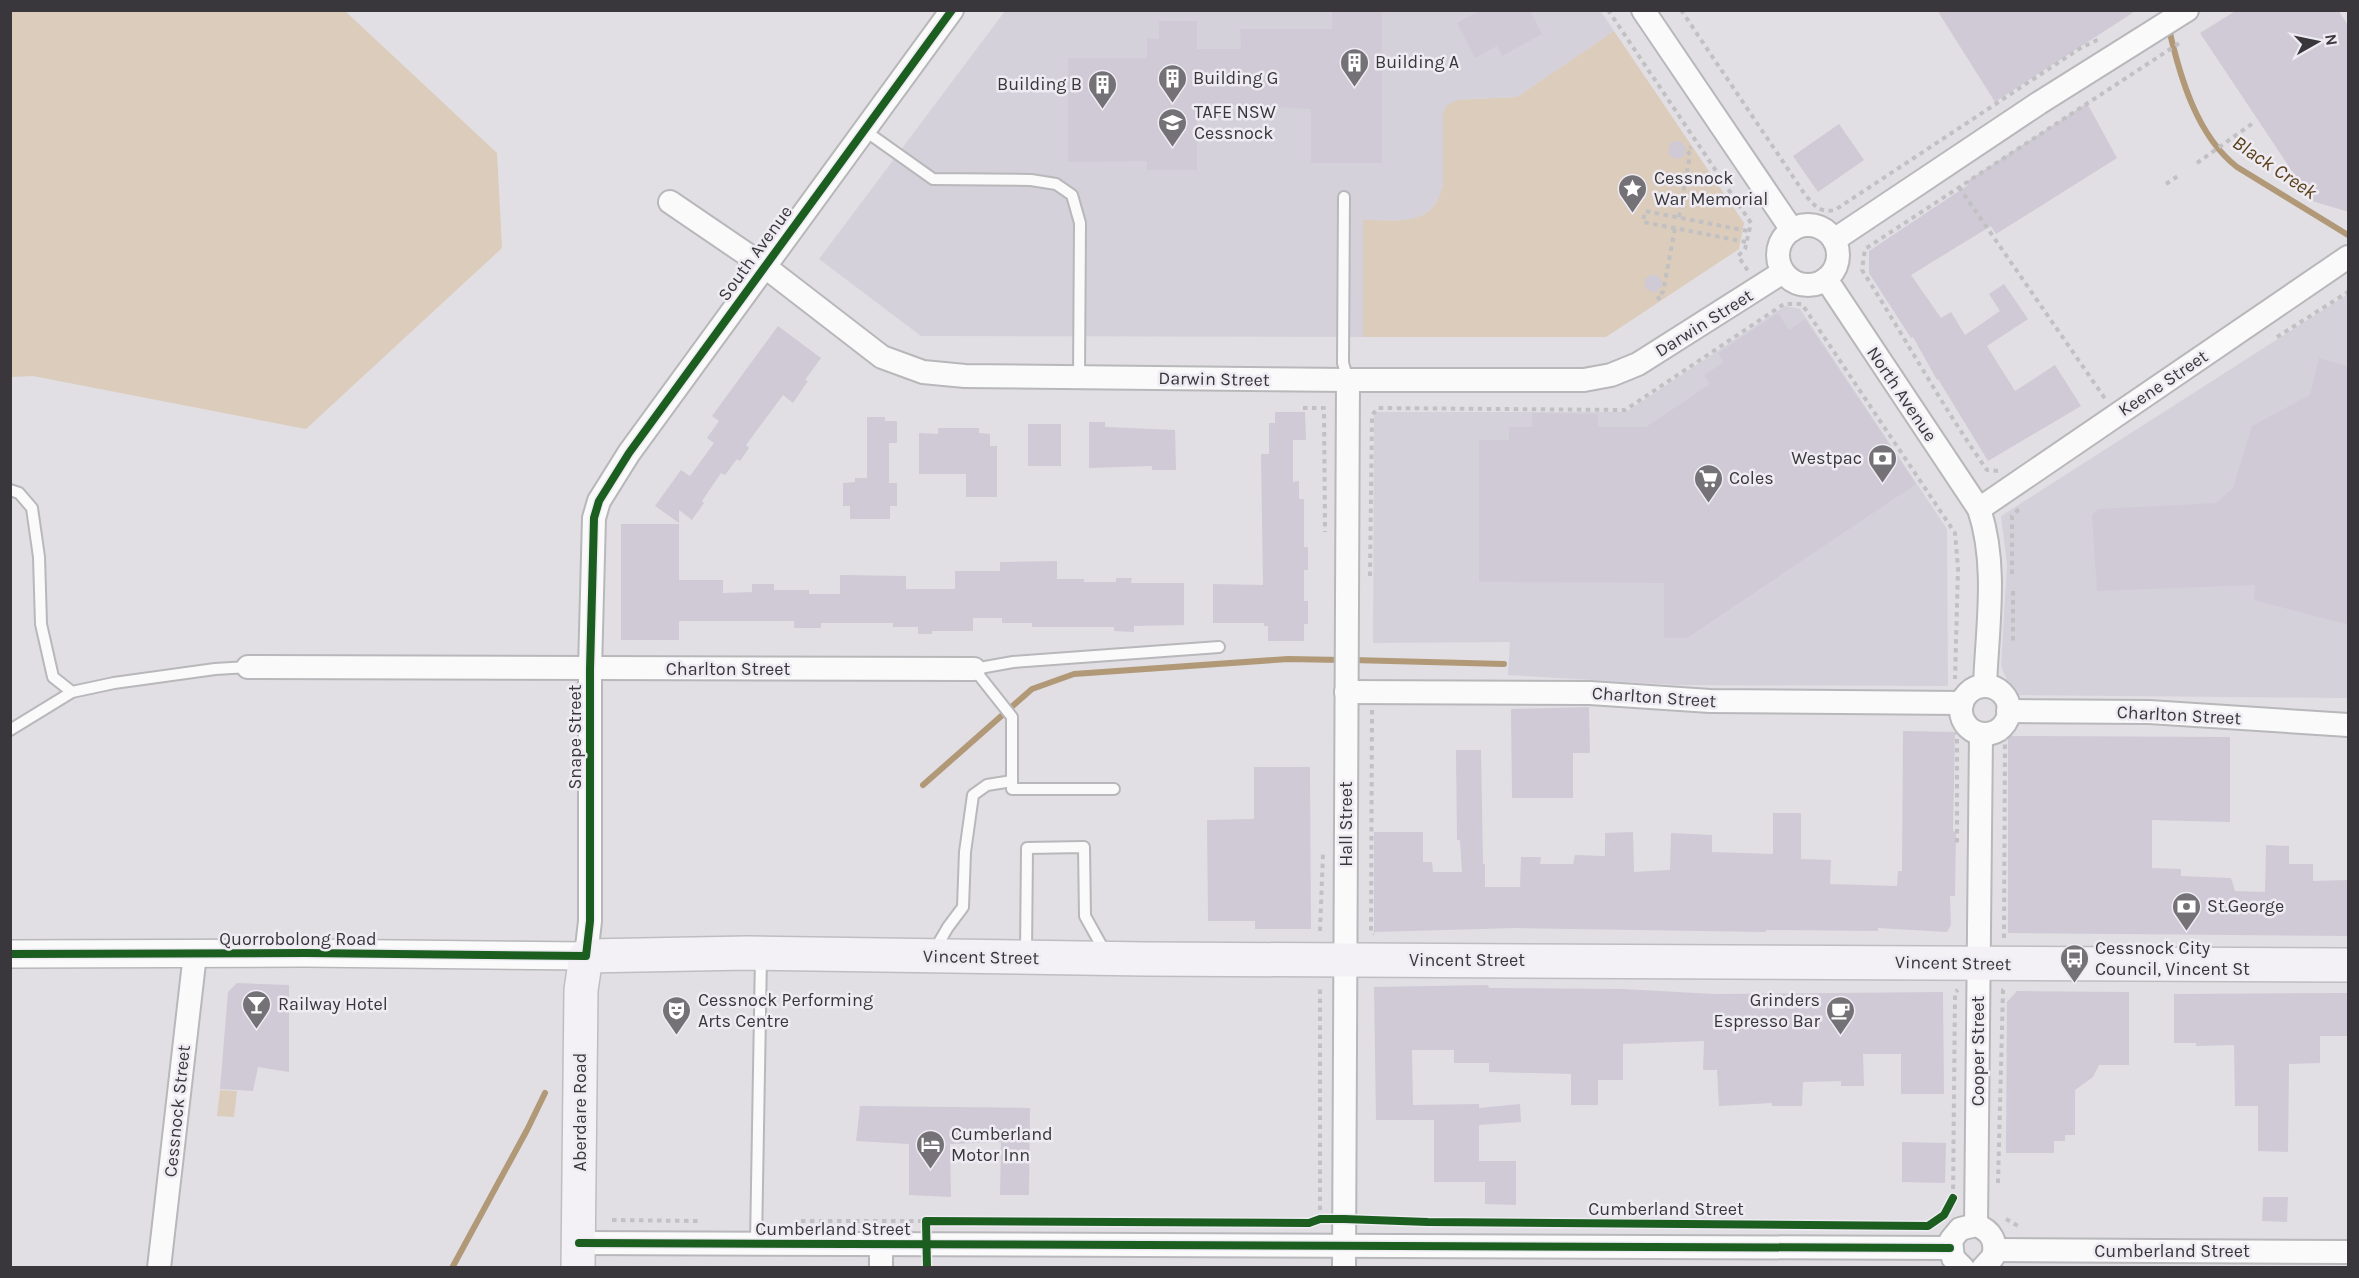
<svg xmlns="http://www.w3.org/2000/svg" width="2359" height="1278" viewBox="0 0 2359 1278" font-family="Karla,sans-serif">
  <rect width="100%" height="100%" fill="#e1dfe4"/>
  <!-- built -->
  <g fill="#d5d1db">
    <polygon points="1600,10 1614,31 1517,97 1457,100 1443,114 1443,183 1442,192 1433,208 1419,218 1410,220 1363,221 1363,337 921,336 819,259 1005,11"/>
    <polygon points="2348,294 2348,698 2013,695 2001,666 2007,565 2001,516"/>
    <polygon points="1785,306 1800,309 1947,529 1948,686 1678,685 1508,675 1510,642 1373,643 1374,417 1376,412 1626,412"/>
  </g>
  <!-- green -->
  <g fill="#dcccbb">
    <polygon points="10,11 345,11 497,153 502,248 306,429 33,376 11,377"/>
    <path d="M1614,31l130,192 -5,26 -133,88h-243v-117c35,0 73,8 80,-37v-69l3,-8 11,-6 60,-3z"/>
    <polygon points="220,1090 237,1091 234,1117 217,1116"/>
  </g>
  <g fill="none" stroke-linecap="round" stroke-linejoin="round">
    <!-- stream -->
    <g stroke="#b19978" stroke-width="6">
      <path d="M2169,29c11,48 28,107 68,138l111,68"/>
      <polyline points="1352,660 1504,664"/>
      <polyline points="923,785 1032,689 1074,674 1288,659 1342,660"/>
      <polyline points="452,1268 527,1130 545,1093"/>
    </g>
  </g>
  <!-- building -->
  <g fill="#cfcad6">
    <polygon points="1332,10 1382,10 1382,163 1311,163 1311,109 1197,103 1197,170 1147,170 1147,161 1068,162 1068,58 1147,58 1147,38 1159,39 1159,21 1197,21 1197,49 1241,49 1240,29 1332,29"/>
    <polygon points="1480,10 1530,10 1542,34 1502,56 1497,46 1475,58 1457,23"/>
    <polygon points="1937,10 2137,10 1995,102"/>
    <polygon points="2237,10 2338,10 2349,27 2349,212 2312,201 2200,33"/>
    <polygon points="2087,103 2117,158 1996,234 1991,226 1911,275 1941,318 1951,312 1965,335 2000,311 1989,294 2004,284 2028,319 1987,346 2015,391 2055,365 2081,406 1988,461 1938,379 1937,380 1913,337 1911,338 1869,273 1869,251 1968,185 1966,182"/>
    <polygon points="1839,124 1864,160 1818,192 1793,156"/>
    <polygon points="1680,141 1686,147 1683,157 1674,159 1668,153 1671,142"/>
    <polygon points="1652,274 1661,278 1662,287 1654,293 1645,288 1645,279"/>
    <polygon points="1778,313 1789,330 1805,319 1916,484 1687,638 1664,638 1664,583 1479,582 1479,440 1509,440 1509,427 1532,427 1532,413 1598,414 1598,427 1646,427 1710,384 1704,375 1724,362 1718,353"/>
    <polygon points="778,326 821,358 805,380 808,381 793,403 783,395 746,445 749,448 740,461 737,459 725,475 721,473 702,501 704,503 692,520 679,510 679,523 655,506 681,470 690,476 714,443 707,438 719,421 712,416"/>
    <polygon points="2319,358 2349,367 2349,625 2254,600 2255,585 2097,591 2092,515 2098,509 2216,503 2233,488 2252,426 2310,395"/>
    <polygon points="1275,412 1305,412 1306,440 1293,440 1293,482 1299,481 1299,499 1304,499 1304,547 1308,547 1308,570 1304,570 1304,601 1308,601 1308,624 1304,624 1304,641 1268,641 1268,626 1264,626 1264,623 1213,623 1213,584 1263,585 1261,454 1269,454 1269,423 1275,423"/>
    <polygon points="867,417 885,417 885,421 897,421 897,443 889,443 889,483 897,483 897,506 890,506 890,519 850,519 850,506 843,506 843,483 855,482 855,478 867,478"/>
    <polygon points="1089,422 1105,422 1105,427 1175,430 1176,470 1152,470 1152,466 1089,468"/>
    <rect x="1028" y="424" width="33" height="42"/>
    <polygon points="938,428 979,428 979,433 990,434 990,446 997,446 997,497 966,497 966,474 919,474 919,433 938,434"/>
    <polygon points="621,524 679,524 679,580 723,580 723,593 752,592 752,584 774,584 774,590 809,590 809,594 840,594 840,575 906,576 906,589 955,589 955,571 1000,571 1000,562 1057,561 1057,579 1084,579 1084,582 1116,582 1116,578 1132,578 1131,583 1184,583 1184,625 1134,626 1134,632 1114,631 1114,627 1032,627 1032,623 1002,623 1002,618 973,618 973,631 932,631 932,634 918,634 918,627 893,627 893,623 821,623 821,628 794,628 794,621 679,621 679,640 621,640"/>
    <polygon points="1589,707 1590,753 1573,753 1573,798 1512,798 1511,709"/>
    <polygon points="1903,731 1955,732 1953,831 1956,832 1955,896 1950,896 1951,925 1947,932 1878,928 1878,931 1766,930 1766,932 1516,928 1374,932 1374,832 1423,832 1423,862 1432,862 1433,872 1462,872 1460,840 1457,840 1456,750 1481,750 1483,864 1485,864 1485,887 1520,887 1521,857 1541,857 1540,864 1573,864 1575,855 1605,856 1605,833 1633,832 1634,872 1670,870 1671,833 1712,835 1712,852 1773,854 1773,813 1801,813 1801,859 1831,860 1830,884 1897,886 1898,871 1902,871"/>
    <polygon points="2008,736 2230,737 2230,822 2152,820 2152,868 2181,869 2181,876 2231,878 2235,891 2265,892 2266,845 2289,846 2289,864 2313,864 2313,881 2349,880 2349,936 2008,933"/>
    <polygon points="1254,767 1310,767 1311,929 1255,929 1255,921 1208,921 1207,820 1254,819"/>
    <polygon points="237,983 289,985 289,1072 258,1067 253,1091 220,1089 228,992"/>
    <polygon points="1488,985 1489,988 1623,989 1714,994 1943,992 1944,1094 1901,1094 1901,1054 1863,1054 1864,1086 1841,1086 1841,1081 1803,1082 1802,1106 1772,1106 1772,1103 1719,1106 1717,1070 1703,1070 1704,1041 1623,1044 1623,1080 1598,1080 1598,1105 1571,1105 1571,1074 1489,1072 1489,1063 1454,1063 1454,1050 1412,1050 1413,1105 1479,1104 1479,1108 1520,1104 1521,1122 1479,1125 1479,1161 1516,1161 1516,1205 1485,1204 1485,1182 1434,1182 1434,1120 1376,1120 1374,987"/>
    <polygon points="2017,991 2129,992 2129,1065 2099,1065 2093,1077 2075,1090 2075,1135 2065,1135 2065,1141 2054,1141 2054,1153 2006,1153 2007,1002"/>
    <polygon points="2349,993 2349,1036 2320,1036 2320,1063 2289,1064 2288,1152 2258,1151 2258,1106 2235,1106 2234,1045 2196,1046 2196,1043 2174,1043 2174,994"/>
    <polygon points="860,1106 1030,1108 1029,1195 1000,1195 1001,1142 950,1144 951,1197 909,1195 909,1144 856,1141"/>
    <polygon points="1902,1142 1946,1143 1945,1183 1902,1182"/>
    <polygon points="2263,1197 2288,1197 2287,1222 2262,1221"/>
  </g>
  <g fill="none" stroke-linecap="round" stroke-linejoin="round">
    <defs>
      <g id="service">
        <polyline points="864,130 933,179 1031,180 1056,184 1072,195 1080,223 1079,377"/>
        <polyline points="1344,197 1343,363 1348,380"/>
        <polyline points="10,490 19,493 32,508 39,557 41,624 53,677 72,692"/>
        <polyline points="10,730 72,692 114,683 215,669 248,667"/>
        <polyline points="1114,789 1012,789 1012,717 974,669 1013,662 1219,647"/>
        <polyline points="934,951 948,927 963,907 965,852 973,795 987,785 1012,781"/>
        <polyline points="1026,954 1027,848 1084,847 1085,916 1105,952"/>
        <polyline points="756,1243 761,956"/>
      </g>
      <g id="minor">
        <polyline points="1643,10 1792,230"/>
        <polyline points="670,202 764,266 882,357 923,372 965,376 1348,380 1584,380 1611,375 1638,364 1783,272"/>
        <circle cx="1808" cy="255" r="30"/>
        <polyline points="1834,240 2039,103 2187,10"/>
        <path d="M1826,279l153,230c19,56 8,120 6,177"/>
        <polyline points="1979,509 2348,257"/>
        <polyline points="248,667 974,669"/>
        <circle cx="1985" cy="710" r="24"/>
        <polyline points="1346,692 1590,693 1710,701 1962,703"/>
        <polyline points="2008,711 2149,712 2348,725"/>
        <polyline points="586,956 590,921 590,669 594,518 599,501 629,453 952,10"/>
        <polyline points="1976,1225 1981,734"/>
        <polyline points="579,1243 1950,1248"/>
        <polyline points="1995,1250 2348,1252"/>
        <polyline points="159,1268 195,954"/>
        <polyline points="881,1268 881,1244"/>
        <polyline points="1344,1268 1348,380"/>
        <path d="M1963,1268l-10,-10 -2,-18 9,-11 16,-4c16,6 21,17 17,32l-10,11"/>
      </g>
      <polyline id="tertiary" points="10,954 305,953 586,956"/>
      <polyline id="primary" points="578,1268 581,990 586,956 747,953 1146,959 2348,965"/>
    </defs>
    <!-- service casing -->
    <use href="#service" stroke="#b8b7ba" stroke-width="14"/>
    <!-- minor casing -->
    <use href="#minor" stroke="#b8b7ba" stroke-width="26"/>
    <!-- tertiary casing -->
    <use href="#tertiary" stroke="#b8b7ba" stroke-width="30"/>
    <!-- primary casing -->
    <use href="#primary" stroke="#bebdbf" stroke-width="36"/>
    <!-- path -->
    <g stroke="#c1c1c3" stroke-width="4" stroke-dasharray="4.5 4.5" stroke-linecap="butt">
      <polyline points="1608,10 1751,223 1745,249 1738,256 1748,271"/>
      <path d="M1681,10l125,186c9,10 14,17 29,14l244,-161 20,-10"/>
      <polyline points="2197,163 2253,123"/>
      <polyline points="2166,184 2181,174"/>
      <polyline points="1959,187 2106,400"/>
      <polyline points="1679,217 1690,155 1687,150 1691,147"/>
      <polyline points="1746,242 1643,222 1645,211 1748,231"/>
      <polyline points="1660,300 1657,296 1663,292 1675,228"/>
      <polyline points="2277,337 2348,292"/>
      <polyline points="1303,408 1324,408 1325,532"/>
      <path d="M1998,471l-11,-1c-45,-64 -83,-134 -125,-200l3,-21 316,-207"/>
      <polyline points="2012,574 2012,516 2021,507"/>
      <polyline points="1370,576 1372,415 1378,408 1625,410 1784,304 1802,304 1955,533 1958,568 1955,679"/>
      <polyline points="2013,591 2013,645"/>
      <polyline points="1372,710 1371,932 1374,934"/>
      <polyline points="1954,724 1957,724 1957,843"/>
      <polyline points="1320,931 1323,854"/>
      <polyline points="2004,938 2005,733 2009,733"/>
      <polyline points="1998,1183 2003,990 2007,989"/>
      <polyline points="1953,1198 1955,992 1958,990"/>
      <polyline points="1320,1219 1320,985"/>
      <polyline points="2006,1219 2018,1226"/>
      <polyline points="612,1220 698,1221"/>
      <polyline points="801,1221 926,1221"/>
    </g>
    <!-- service -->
    <use href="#service" stroke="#fafafb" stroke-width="10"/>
    <!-- minor -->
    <use href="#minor" stroke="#fafafb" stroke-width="22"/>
    <!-- tertiary -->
    <use href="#tertiary" stroke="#fafafb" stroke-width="27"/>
    <!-- primary -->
    <use href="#primary" stroke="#f3f1f5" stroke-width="33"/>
    <defs>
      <g id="cycleway">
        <polyline points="10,954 305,953 586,956 590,921 590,669 594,518 599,501 629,453 952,10"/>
        <polyline points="579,1243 1950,1248"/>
        <polyline points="927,1268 926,1221 1309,1223 1320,1219 1344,1219 1428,1222 1928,1226 1944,1215 1953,1198"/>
      </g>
    </defs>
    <!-- cycleway casing -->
    <use href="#cycleway" stroke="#eeebf3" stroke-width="11"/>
    <!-- cycleway -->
    <use href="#cycleway" stroke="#1b5e20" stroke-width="8"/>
  </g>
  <!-- icons -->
  <defs>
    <symbol id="building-pin" viewBox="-11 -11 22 30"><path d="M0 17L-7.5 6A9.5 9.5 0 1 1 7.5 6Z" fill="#747276" stroke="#eeebf3"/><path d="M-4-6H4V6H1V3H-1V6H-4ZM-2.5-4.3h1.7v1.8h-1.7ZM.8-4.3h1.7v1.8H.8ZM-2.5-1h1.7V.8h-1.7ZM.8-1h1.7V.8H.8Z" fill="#fff"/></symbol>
    <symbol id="university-pin" viewBox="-11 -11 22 30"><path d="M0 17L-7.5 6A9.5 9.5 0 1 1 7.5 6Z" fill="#747276" stroke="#eeebf3"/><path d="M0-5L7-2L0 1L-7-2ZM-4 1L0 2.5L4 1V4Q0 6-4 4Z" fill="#fff"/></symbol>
    <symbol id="sight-pin" viewBox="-11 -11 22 30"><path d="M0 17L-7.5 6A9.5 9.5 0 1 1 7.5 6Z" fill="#747276" stroke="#eeebf3"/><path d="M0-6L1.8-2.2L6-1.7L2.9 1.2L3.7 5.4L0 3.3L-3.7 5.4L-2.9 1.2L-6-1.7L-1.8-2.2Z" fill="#fff"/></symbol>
    <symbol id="bank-pin" viewBox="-11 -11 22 30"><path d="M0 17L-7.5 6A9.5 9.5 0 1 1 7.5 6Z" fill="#747276" stroke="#eeebf3"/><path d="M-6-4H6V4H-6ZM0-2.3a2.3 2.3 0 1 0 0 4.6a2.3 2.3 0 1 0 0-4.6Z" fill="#fff"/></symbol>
    <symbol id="supermarket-pin" viewBox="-11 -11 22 30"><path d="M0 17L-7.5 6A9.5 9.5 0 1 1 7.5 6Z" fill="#747276" stroke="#eeebf3"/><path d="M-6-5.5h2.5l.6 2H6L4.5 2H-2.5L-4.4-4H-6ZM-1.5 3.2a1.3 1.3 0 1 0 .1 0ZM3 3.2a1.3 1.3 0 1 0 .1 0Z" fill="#fff"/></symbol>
    <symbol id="bus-pin" viewBox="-11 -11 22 30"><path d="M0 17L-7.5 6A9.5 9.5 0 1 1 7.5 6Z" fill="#747276" stroke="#eeebf3"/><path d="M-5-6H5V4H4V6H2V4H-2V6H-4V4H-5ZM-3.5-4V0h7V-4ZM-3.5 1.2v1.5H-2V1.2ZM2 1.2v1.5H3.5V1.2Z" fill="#fff"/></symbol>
    <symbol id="bar-pin" viewBox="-11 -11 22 30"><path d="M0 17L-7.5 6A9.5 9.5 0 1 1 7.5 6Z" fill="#747276" stroke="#eeebf3"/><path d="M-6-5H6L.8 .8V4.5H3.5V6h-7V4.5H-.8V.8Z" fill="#fff"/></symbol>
    <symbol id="theatre-pin" viewBox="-11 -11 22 30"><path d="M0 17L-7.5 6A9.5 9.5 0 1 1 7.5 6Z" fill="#747276" stroke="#eeebf3"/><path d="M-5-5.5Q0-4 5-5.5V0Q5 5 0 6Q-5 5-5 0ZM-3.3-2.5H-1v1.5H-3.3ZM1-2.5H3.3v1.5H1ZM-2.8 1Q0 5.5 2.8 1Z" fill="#fff"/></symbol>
    <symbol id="cafe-pin" viewBox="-11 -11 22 30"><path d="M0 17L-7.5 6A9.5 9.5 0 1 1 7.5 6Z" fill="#747276" stroke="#eeebf3"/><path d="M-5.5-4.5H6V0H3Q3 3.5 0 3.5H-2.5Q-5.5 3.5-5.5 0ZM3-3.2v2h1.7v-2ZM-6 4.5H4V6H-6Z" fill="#fff"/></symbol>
    <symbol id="hotel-pin" viewBox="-11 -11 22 30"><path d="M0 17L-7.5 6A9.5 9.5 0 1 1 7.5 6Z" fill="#747276" stroke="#eeebf3"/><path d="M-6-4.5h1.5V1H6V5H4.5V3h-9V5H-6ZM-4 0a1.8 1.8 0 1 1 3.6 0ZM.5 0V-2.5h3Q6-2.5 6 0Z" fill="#fff"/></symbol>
  </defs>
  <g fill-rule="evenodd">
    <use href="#building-pin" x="1338" y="46" width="33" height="45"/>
    <use href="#building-pin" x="1156" y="62" width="33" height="45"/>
    <use href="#building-pin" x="1086" y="68" width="33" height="45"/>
    <use href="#university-pin" x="1156" y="106" width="33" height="45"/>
    <use href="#sight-pin" x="1616" y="172" width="33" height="45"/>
    <use href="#bank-pin" x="1866" y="442" width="33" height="45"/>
    <use href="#supermarket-pin" x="1692" y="462" width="33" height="45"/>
    <use href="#bank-pin" x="2170" y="890" width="33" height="45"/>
    <use href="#bus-pin" x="2058" y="942" width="33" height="45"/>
    <use href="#bar-pin" x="240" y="988" width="33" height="45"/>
    <use href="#theatre-pin" x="660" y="994" width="33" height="45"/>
    <use href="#cafe-pin" x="1824" y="994" width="33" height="45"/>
    <use href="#hotel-pin" x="914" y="1128" width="33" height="45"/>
  </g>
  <g text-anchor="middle" stroke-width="5" stroke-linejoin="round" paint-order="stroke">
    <!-- poi labels -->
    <g font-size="18" fill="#39373b" stroke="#eeebf3" text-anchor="start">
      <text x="1375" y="68">Building A</text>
      <text x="1193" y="84">Building G</text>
      <text x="1082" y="90" text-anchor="end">Building B</text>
      <text x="1194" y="118">TAFE NSW<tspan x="1194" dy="21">Cessnock</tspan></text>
      <text x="1654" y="184">Cessnock<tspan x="1654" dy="21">War Memorial</tspan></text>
      <text x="1862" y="464" text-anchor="end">Westpac</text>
      <text x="1729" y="484">Coles</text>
      <text x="2207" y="912">St.George</text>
      <text x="2095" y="954">Cessnock City<tspan x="2095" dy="21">Council, Vincent St</tspan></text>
      <text x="698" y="1006">Cessnock Performing<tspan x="698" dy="21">Arts Centre</tspan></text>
      <text x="1820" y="1006" text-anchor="end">Grinders<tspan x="1820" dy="21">Espresso Bar</tspan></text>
      <text x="278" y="1010">Railway Hotel</text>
      <text x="951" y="1140">Cumberland<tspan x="951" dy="21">Motor Inn</tspan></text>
    </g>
    <!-- street labels -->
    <g font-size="18" fill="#39373b" stroke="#eeebf3">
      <text transform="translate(755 253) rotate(-54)" y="6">South Avenue</text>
      <text transform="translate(1704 323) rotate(-32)" y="6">Darwin Street</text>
      <text transform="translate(1214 379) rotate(1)" y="6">Darwin Street</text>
      <text transform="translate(2163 383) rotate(-34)" y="6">Keene Street</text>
      <text transform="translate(1902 394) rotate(56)" y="6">North Avenue</text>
      <text x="728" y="675">Charlton Street</text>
      <text transform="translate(1654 697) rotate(4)" y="6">Charlton Street</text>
      <text transform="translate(2179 715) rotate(3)" y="6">Charlton Street</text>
      <text transform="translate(575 737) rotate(-90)" y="6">Snape Street</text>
      <text transform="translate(1346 824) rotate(-90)" y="6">Hall Street</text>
      <text x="298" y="945">Quorrobolong Road</text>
      <text transform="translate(981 957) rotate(1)" y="6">Vincent Street</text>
      <text x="1467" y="966">Vincent Street</text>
      <text transform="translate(1953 963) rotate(1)" y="6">Vincent Street</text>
      <text transform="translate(1978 1051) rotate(-90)" y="6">Cooper Street</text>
      <text transform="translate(177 1111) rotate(-84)" y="6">Cessnock Street</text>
      <text transform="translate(580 1112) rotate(-90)" y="6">Aberdare Road</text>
      <text x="1666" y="1215">Cumberland Street</text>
      <text x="833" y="1235">Cumberland Street</text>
      <text x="2172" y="1257">Cumberland Street</text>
    </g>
    <!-- water labels -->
    <g font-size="20" font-style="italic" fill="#594018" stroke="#eeebf3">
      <text transform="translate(2275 167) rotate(34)" y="7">Black Creek</text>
    </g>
  </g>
  <!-- border -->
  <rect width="2359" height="1278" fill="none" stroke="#39373b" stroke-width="24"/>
  <!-- north arrow -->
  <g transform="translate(2317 42) rotate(81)" stroke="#eeebf3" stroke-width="4.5" paint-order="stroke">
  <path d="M0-4.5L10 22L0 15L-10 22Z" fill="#39373b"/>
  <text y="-9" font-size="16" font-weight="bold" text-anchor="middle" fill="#39373b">N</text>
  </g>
</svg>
